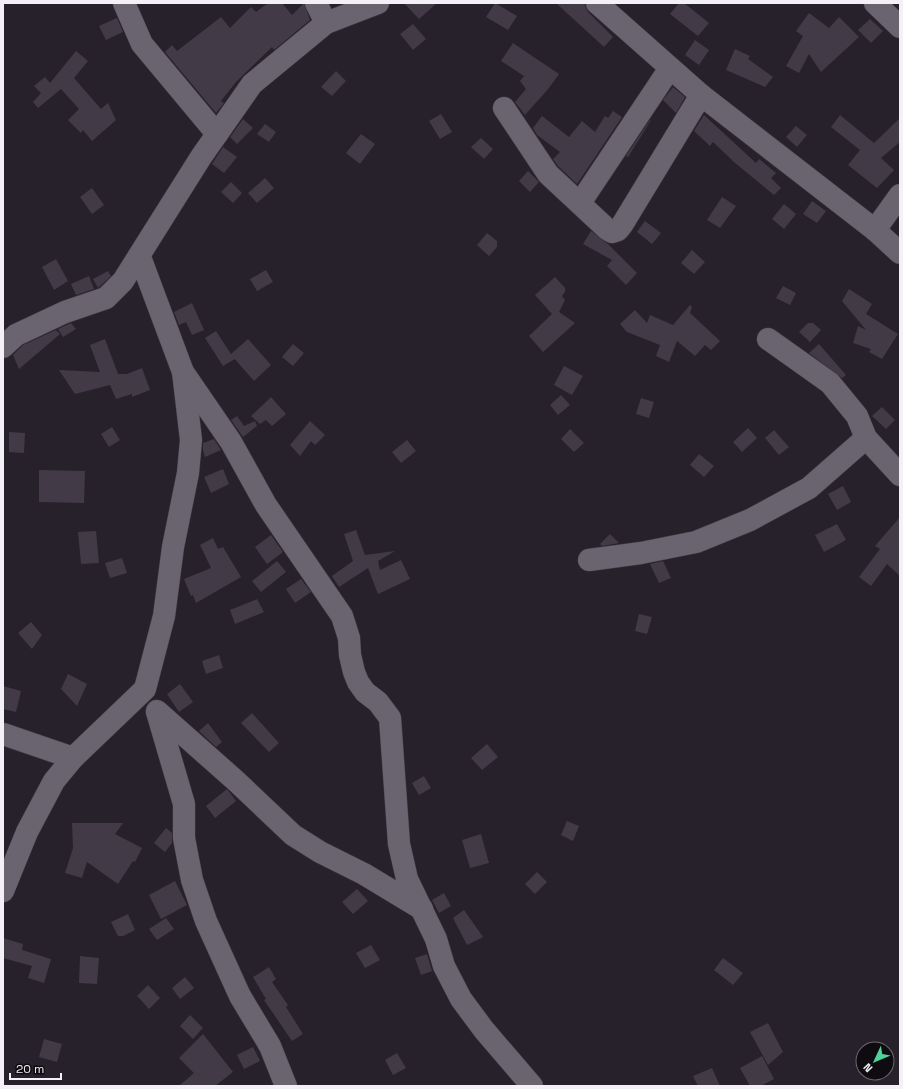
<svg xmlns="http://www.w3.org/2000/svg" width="903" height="1089" viewBox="0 0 903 1089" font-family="'Space Grotesk',sans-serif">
  <rect width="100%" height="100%" fill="#27212c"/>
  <!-- building -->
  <g fill="#423b47">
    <polygon points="268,3 282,3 292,15 304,3 310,20 274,50 272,47 236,82 221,101 224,103 216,113 165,52 172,45 177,51 221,17 230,28 251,7 256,12"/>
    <polygon points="404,3 437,3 419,19"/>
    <polygon points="495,3 517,16 508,30 486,17"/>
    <polygon points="556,3 584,3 588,12 613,37 604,47"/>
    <polygon points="679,3 684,3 709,23 698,36 670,14"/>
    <polygon points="809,13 829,28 839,17 859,37 821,72 809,54 799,73 786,66 803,36 796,31"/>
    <polygon points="117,18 123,32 106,40 99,26"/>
    <polygon points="870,19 883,31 871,43 858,30"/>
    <polygon points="413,24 426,39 413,50 400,34"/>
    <polygon points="695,40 709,50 699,65 685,55"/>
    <polygon points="513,43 559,74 549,88 525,115 515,102 526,89 520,81 524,76 501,61"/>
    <polygon points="735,49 750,56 748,59 773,77 765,87 726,70"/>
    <polygon points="76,51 88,61 74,78 101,109 108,103 116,120 92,141 83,130 81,133 68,120 79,109 61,89 38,108 33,102 41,93 34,86 45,77 50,83"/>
    <polygon points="336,71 346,81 332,96 321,87"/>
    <polygon points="673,87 685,97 676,113 663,100"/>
    <polygon points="613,111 622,117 577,184 558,166 553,159 560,152 537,135 533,128 542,116 569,137 582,121 595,132 605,116 608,118"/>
    <polygon points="441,114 452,132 440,139 429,121"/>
    <polygon points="704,115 756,163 759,159 776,173 771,178 781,188 774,195 735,163 713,142 710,146 694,131"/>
    <polygon points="840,115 874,143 900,118 900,142 881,158 894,170 877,188 848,165 860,150 831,127"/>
    <polygon points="243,119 253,128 237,144 230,137"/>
    <polygon points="650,120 651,120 628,157 626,156"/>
    <polygon points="265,124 276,132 269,142 257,134"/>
    <polygon points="796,126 807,135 797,147 786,137"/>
    <polygon points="361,134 375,144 360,164 346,153"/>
    <polygon points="481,138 493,149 484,159 471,147"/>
    <polygon points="223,147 237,157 224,173 212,164"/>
    <polygon points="528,171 539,182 530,192 519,181"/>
    <polygon points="265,178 274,188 257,203 248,193"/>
    <polygon points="231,182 242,193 233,203 221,192"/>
    <polygon points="92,188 104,205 92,214 80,197"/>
    <polygon points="722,197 736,206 720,228 707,220"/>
    <polygon points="812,201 826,211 817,223 803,214"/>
    <polygon points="784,204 796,214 784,229 772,219"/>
    <polygon points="645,221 661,233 652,244 637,232"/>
    <polygon points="591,231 608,244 637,273 626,285 607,266 612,260 583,244"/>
    <polygon points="487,233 497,241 497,247 489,256 477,245"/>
    <polygon points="692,250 705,262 694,274 681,263"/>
    <polygon points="56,259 68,281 54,290 42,267"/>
    <polygon points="266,270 273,282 257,291 250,279"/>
    <polygon points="108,271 111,276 98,288 93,279"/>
    <polygon points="89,276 94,289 76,295 71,284"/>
    <polygon points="555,277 565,288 565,292 562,296 565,300 559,312 575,323 543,352 529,336 552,314 535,295"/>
    <polygon points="783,286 796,293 790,305 776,298"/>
    <polygon points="849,289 872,304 866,314 898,334 882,359 869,352 871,349 853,343 858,326 866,330 842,301"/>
    <polygon points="192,303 204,330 192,335 186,322 179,325 174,312"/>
    <polygon points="690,305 692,307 690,313 720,341 711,350 705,345 695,356 677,341 669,362 656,356 660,345 627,332 620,324 635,310 647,323 650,315 673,325"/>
    <polygon points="71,323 76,329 63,337 58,329"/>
    <polygon points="808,323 813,323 821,330 810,342 799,332"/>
    <polygon points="56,330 60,334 19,369 13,355 23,345"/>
    <polygon points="216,331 231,354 248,339 271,365 254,381 233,357 235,359 223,366 205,338"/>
    <polygon points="105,339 118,374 127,374 142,368 150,390 132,397 132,394 116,399 110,385 75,394 59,370 100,372 90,345"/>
    <polygon points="293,344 304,353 293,366 282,357"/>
    <polygon points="819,344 846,375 842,378 809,353"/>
    <polygon points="564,366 583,376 572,395 554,385"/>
    <polygon points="561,395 570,405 558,415 550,405"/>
    <polygon points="271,397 286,414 272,426 266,420 260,424 251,416"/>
    <polygon points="641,398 654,402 649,418 636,414"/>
    <polygon points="882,407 895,420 886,429 872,416"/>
    <polygon points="237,416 244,426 255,421 257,426 243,437 231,420"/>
    <polygon points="310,421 325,435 315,445 311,441 300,456 290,445"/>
    <polygon points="112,427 120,440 109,447 101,434"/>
    <polygon points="748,428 757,438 742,452 733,442"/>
    <polygon points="570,429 584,443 574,452 561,439"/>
    <polygon points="774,430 789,447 779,455 765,438"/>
    <polygon points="9,432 25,433 24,453 9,452"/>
    <polygon points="214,439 221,450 205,457 203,450 203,443"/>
    <polygon points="407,440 416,451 401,463 392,452"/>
    <polygon points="699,454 714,466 704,477 690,465"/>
    <polygon points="223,469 229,484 211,493 204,477"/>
    <polygon points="39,470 85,471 84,503 39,502"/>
    <polygon points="843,486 851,502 837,510 828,494"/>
    <polygon points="900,517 900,576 887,564 871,586 859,577 880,549 875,546"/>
    <polygon points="837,524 846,540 824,552 815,535"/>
    <polygon points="356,530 365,555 395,551 378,561 380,570 401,560 410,579 378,594 368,568 339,587 332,576 353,561 344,534"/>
    <polygon points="96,531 99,563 81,564 78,532"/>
    <polygon points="610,534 619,543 602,546 600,544"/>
    <polygon points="271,535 283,552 267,564 255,547"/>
    <polygon points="213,538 218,549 223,547 241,577 196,603 193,595 191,596 184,579 211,568 200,545"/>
    <polygon points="122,558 127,573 110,578 105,563"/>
    <polygon points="277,561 286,572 261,592 252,581"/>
    <polygon points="663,561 671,578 659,583 650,564"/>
    <polygon points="301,579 311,592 295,603 286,589"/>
    <polygon points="257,599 264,612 235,624 230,610"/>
    <polygon points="639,614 652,617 647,634 635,631"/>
    <polygon points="31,622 42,635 32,649 18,633"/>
    <polygon points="219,655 223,668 206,674 202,661"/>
    <polygon points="68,674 87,684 77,706 61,689"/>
    <polygon points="180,684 193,702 179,712 167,694"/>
    <polygon points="3,686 21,691 16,712 3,709"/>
    <polygon points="252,713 279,743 269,752 241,723"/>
    <polygon points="208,723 222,742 216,747 199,731"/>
    <polygon points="487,744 498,757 482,770 471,758"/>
    <polygon points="424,776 431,788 419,795 412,783"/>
    <polygon points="227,789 236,801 215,818 206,806"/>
    <polygon points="567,821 579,826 573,841 561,835"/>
    <polygon points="72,823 123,823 115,834 142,848 135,862 133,861 118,884 87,862 82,878 65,873 73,848"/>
    <polygon points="166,828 172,833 172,843 165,852 154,843"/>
    <polygon points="481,834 489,863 470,868 462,840"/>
    <polygon points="537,872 547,882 535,894 525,884"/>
    <polygon points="175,881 187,905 161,919 149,895"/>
    <polygon points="357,889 368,901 353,914 342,902"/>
    <polygon points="444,893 451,906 439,913 432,900"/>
    <polygon points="464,910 483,937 467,945 453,918"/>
    <polygon points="128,914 135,930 123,936 118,936 111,922"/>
    <polygon points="166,918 174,929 157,940 149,929"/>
    <polygon points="3,938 23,944 22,950 51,959 44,983 28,978 32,966 3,958"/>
    <polygon points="371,945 380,960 365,968 356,953"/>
    <polygon points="427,954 432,971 421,975 415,958"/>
    <polygon points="80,956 99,958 97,984 79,983"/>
    <polygon points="723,958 743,973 733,985 714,970"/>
    <polygon points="269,967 276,979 272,982 288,1005 286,1007 303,1034 292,1041 264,1000 266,999 253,977"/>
    <polygon points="185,977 194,988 180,999 172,988"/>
    <polygon points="148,985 160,998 149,1009 137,996"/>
    <polygon points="190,1015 203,1028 193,1039 180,1026"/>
    <polygon points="768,1023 783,1052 768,1065 750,1032"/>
    <polygon points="203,1034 233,1072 215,1086 179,1086 194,1073 179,1058"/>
    <polygon points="44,1039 62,1044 57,1062 39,1057"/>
    <polygon points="253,1047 260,1061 244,1069 237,1055"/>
    <polygon points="397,1053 406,1068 393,1075 385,1060"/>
    <polygon points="762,1056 774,1079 761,1086 750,1086 740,1068"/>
    <polygon points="712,1068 720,1086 698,1086 693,1076"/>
  </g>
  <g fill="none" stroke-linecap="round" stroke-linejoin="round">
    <defs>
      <g id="minor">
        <polyline points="124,3 142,44 217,134"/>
        <polyline points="316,3 326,23"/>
        <polyline points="597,3 701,95 875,230 900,253"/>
        <polyline points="875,3 900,27"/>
        <polyline points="504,108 548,174 607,229 612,232 618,230 622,225 701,95"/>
        <polyline points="580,203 670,68"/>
        <polyline points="875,230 900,195"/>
        <polyline points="768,339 830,383 857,416 866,438 900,475"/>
        <polyline points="3,347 16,335 65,312 106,298 123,281 201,157 252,84 326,23 378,3"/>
        <polyline points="183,372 231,442 266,505 342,616 349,638 350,655 354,672 358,682 365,692 378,702 390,718 399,844 407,879 436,939 444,966 461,999 484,1030 532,1086"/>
        <polyline points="589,560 641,553 696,542 750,520 809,488 866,438"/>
        <polyline points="157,711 236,781 293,835 320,852 364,874 422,909"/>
        <polyline points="157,712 184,804 184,838 192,880 206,921 240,996 270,1046 286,1086"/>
        <polyline points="3,734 73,758"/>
        <polyline points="3,891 27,832 54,781 73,758 145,689 164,616 173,547 188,473 191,440 183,372 140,257"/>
      </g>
    </defs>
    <!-- minor casing -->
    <use href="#minor" stroke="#423d46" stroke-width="23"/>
    <!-- minor -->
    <use href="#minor" stroke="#6a6370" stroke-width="22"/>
  </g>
  <!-- border -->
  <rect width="903" height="1089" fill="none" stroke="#f4f0f7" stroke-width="8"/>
  <!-- north arrow -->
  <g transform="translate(875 1061) rotate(226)"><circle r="19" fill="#0f0c11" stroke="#6b676d"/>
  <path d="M0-3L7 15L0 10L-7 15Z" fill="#4fd399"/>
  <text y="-6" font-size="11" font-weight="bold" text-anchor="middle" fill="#f4f0f7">N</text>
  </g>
  <!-- scale -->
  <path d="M10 1073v6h51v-6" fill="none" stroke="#f4f0f7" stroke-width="2"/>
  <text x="16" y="1073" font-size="12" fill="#f4f0f7" stroke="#0f0c11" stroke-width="3" paint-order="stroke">20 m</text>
</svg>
